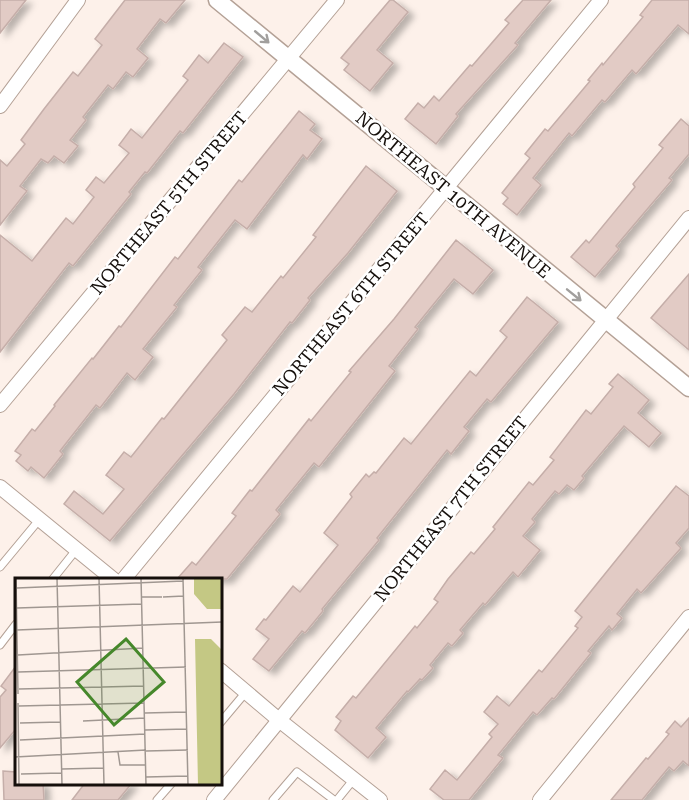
<svg xmlns="http://www.w3.org/2000/svg" width="689" height="800" viewBox="0 0 689 800" font-family="'Roboto Serif',serif">
  <defs>
    <filter id="shadow"><feDropShadow dx="6" dy="4" stdDeviation="3" flood-color="#0004"/></filter>
  </defs>
  <rect width="100%" height="100%" fill="#fdf1ea"/>
  <!-- building -->
  <g fill="#e2cbc5" stroke="#c5aea9" stroke-width="1.5" filter="url(#shadow)">
    <polygon points="0,0 26,0 0,33"/>
    <polygon points="125,0 185,0 166,23 160,19 137,49 148,58 133,77 126,72 113,89 108,85 83,117 86,120 70,140 78,146 64,163 54,156 48,163 41,159 20,186 27,191 0,225 0,160 7,166 25,144 21,140 44,109 73,72 78,76 102,45 95,39"/>
    <polygon points="390,0 393,0 408,12 377,50 393,63 370,91 344,70 349,64 341,58"/>
    <polygon points="523,0 551,0 515,43 518,45 456,114 458,116 436,144 405,119 418,103 424,108 434,96 439,101 470,65 472,66 509,23 505,20"/>
    <polygon points="652,0 689,0 689,34 678,25 636,74 632,70 605,102 602,100 572,136 569,133 533,178 541,185 517,215 503,204 508,198 502,193 530,158 525,154 545,129 548,131 590,81 588,80 602,63 603,65 643,17 640,15"/>
    <polygon points="224,43 243,57 183,133 180,131 147,173 145,172 129,192 131,194 73,266 69,263 0,352 0,235 32,261 66,218 73,224 94,197 86,190 96,177 104,183 129,153 119,145 131,129 142,138 188,80 183,76 199,55 208,63"/>
    <polygon points="299,111 315,124 310,130 322,139 307,159 303,155 247,229 235,220 198,267 202,270 174,305 177,307 143,349 153,357 135,380 127,373 100,408 96,405 60,451 63,454 44,478 31,467 28,471 16,461 21,455 15,451 32,429 35,431 55,406 54,405 92,358 93,359 119,326 121,327 175,257 178,259 239,180 242,182"/>
    <polygon points="681,119 689,126 689,154 669,178 672,180 616,246 619,249 595,277 571,257 586,240 589,243 635,187 633,184 663,148 659,145"/>
    <polygon points="366,166 397,191 348,253 308,298 310,300 292,323 290,322 234,394 110,541 64,504 74,491 103,514 124,489 106,475 124,452 131,457 162,418 164,419 227,340 222,335 245,307 252,312 281,276 283,278 316,237 313,235"/>
    <polygon points="456,240 493,270 473,294 454,279 415,327 418,329 389,366 395,371 319,467 314,463 276,510 280,514 227,579 177,579 192,562 196,565 236,516 232,513 250,490 252,491 309,419 311,421 351,372 349,371 394,319"/>
    <polygon points="689,274 689,350 651,318"/>
    <polygon points="527,297 558,322 491,402 487,399 464,427 469,431 451,454 447,450 377,538 379,540 322,609 323,611 305,633 302,631 269,671 253,659 269,639 256,629 264,619 266,620 293,586 300,592 338,545 324,533 352,497 350,494 366,474 369,477 374,472 376,473 404,438 411,444 470,371 476,376 507,337 500,331"/>
    <polygon points="618,374 649,400 638,413 661,433 649,447 624,426 582,476 584,478 574,490 567,485 559,494 555,491 532,519 535,522 523,536 540,550 518,577 513,572 485,605 483,603 460,630 463,633 452,646 448,643 430,665 433,668 422,680 420,679 408,692 407,691 376,728 386,737 368,758 335,730 341,721 336,717 353,696 356,698 415,626 417,628 438,602 434,599 448,579 471,552 474,554 495,529 493,527 529,482 533,485 554,460 550,457 586,410 591,414 613,387 609,384"/>
    <polygon points="676,486 689,496 689,528 676,543 681,548 641,593 637,589 617,614 622,618 612,630 609,626 588,651 591,653 554,699 552,698 537,715 533,712 498,755 503,758 469,800 444,800 430,789 445,770 457,780 492,737 489,734 498,724 484,712 497,696 509,706 539,670 542,672 578,628 575,626 582,617 575,611"/>
    <polygon points="16,666 16,729 0,748 0,697 6,690 1,686"/>
    <polygon points="689,718 689,766 683,761 674,771 669,767 642,800 611,800 646,758 648,759 669,734 666,732 675,721 681,727"/>
    <polygon points="3,771 16,772 16,783 43,783 44,800 4,800"/>
    <polygon points="85,783 132,783 118,800 72,800"/>
  </g>
  <g fill="none" stroke-linecap="round" stroke-linejoin="round">
    <defs>
      <g id="service">
        <polyline points="0,567 39,520"/>
        <polyline points="52,580 76,550"/>
        <polyline points="0,645 16,624"/>
        <polyline points="220,723 246,692"/>
        <polyline points="157,800 171,784"/>
        <polyline points="273,800 297,772 334,800"/>
        <polyline points="337,800 354,779"/>
      </g>
      <g id="minor">
        <polyline points="0,106 78,0"/>
        <polyline points="0,405 337,0"/>
        <polyline points="0,487 114,580"/>
        <polyline points="123,580 601,0"/>
        <polyline points="220,670 279,720 380,800"/>
        <polyline points="214,800 689,218"/>
        <polyline points="540,800 689,617"/>
      </g>
      <polyline id="tertiary" points="217,0 689,388"/>
    </defs>
    <!-- service casing -->
    <use href="#service" stroke="#b4a196" stroke-width="9"/>
    <!-- minor casing -->
    <use href="#minor" stroke="#b4a196" stroke-width="16"/>
    <!-- tertiary casing -->
    <use href="#tertiary" stroke="#b4a196" stroke-width="19"/>
    <!-- service -->
    <use href="#service" stroke="#fff" stroke-width="7"/>
    <!-- minor -->
    <use href="#minor" stroke="#fff" stroke-width="14"/>
    <!-- tertiary -->
    <use href="#tertiary" stroke="#fff" stroke-width="16"/>
  </g>
  <!-- one-way arrows -->
  <defs><path id="oneway-shaft" d="M-6 0H5M1.5-3L5.5 0L1.5 3" fill="none" stroke-width="1.6" stroke-linecap="round" stroke-linejoin="round" transform="scale(1.5)"/></defs>
  <g stroke="#a19f9d">
    <use href="#oneway-shaft" transform="translate(262 37) rotate(40)"/>
    <use href="#oneway-shaft" transform="translate(574 295) rotate(39)"/>
  </g>
  <g text-anchor="middle" stroke-width="5" stroke-linejoin="round" paint-order="stroke">
    <!-- street labels -->
    <g font-size="18" fill="#150f0b" stroke="#fff">
      <text transform="translate(453 195) rotate(40)" y="6">NORTHEAST 10TH AVENUE</text>
      <text transform="translate(169 203) rotate(-50)" y="6">NORTHEAST 5TH STREET</text>
      <text transform="translate(351 304) rotate(-50)" y="6">NORTHEAST 6TH STREET</text>
      <text transform="translate(451 509) rotate(-51)" y="6">NORTHEAST 7TH STREET</text>
    </g>
  </g>
  <!-- overview -->
  <g transform="translate(15 578)">
    <rect width="207" height="207" fill="#fdf1ea"/>
    <path d="M207,0v31h-15l-13,-15v-16zM180,61h16l11,11v135h-24z" fill="#c4c884"/>
    <path fill="none" stroke="#a09791" stroke-width="1.5" d="M1,0l2,116M42,0l5,207M84,0l5,207M126,0l5,207M168,0l5,207M2,10l166,-7M126,19h21M148,19l21,-1M2,30l124,-4M2,52l205,-8M3,77l125,-7M3,94l168,-5M4,111l125,-3M3,125l1,82M4,128l125,-3M130,135l41,-1M68,143l62,-3M5,145l40,-1M130,152l42,-1M5,162l125,-6M131,173l42,-1M103,174l2,13h26M0,179l131,-7M47,191l42,-1M6,196l40,-1M131,199l42,-1"/>
    <path fill="#46882b" fill-opacity="0.15" stroke="#46882b" stroke-width="3" d="M111,61l38,43 -50,43 -37,-43z"/>
    <rect width="207" height="207" fill="none" stroke="#150f0b" stroke-width="3"/>
  </g>
</svg>
